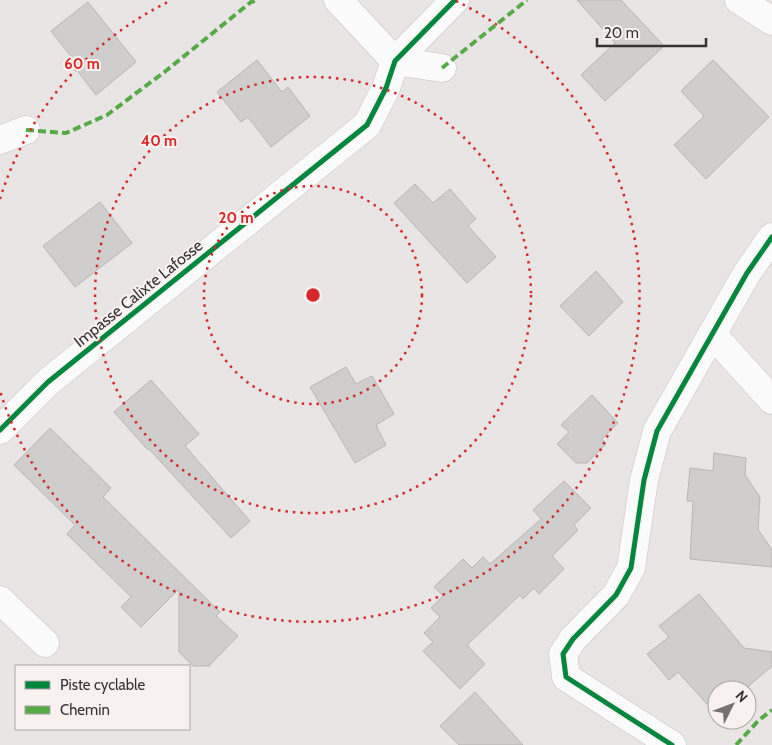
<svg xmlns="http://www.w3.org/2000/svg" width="772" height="745" viewBox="0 0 772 745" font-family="Cabin,sans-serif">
  <rect width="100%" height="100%" fill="#e9e5e5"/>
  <!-- building -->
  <g fill="#d0cdcd" stroke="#b8b5b5">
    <polygon points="577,0 621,0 664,46 605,101 581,75 615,43"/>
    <polygon points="88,2 136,62 96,95 73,65 76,63 51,31"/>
    <polygon points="257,60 282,92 288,87 310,116 271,147 248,117 241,122 217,92"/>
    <polygon points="713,60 769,117 706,179 674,145 704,116 681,91"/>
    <polygon points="415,184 433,203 450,189 476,219 468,226 496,257 467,283 394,203"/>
    <polygon points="100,202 132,243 75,287 43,246"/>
    <polygon points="596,271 623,302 589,336 560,306"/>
    <polygon points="346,367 356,384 372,376 394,414 376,425 386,445 355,463 310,387"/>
    <polygon points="151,380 199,434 185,446 250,521 231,538 149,449 148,450 114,412"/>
    <polygon points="592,395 618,423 602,439 606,444 587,463 576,463 557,444 569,432 561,425"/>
    <polygon points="50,428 111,488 103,497 220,612 216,616 238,636 209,666 193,666 179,652 179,589 141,627 121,607 131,597 67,534 75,525 14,465"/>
    <polygon points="714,453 746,458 745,475 760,497 758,529 772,550 772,567 690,559 693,501 687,501 690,468 713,471"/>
    <polygon points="564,481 591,508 574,525 578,530 552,556 564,569 539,594 534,588 523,599 520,595 467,645 485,664 460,689 423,651 433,642 424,633 440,617 431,608 443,596 434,587 463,559 472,568 483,557 490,564 541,519 533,510"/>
    <polygon points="699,594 744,648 772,652 772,666 744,690 717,690 717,713 716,714 678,672 669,680 647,654 669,637 659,626"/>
    <polygon points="475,692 523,745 459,745 440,726"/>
  </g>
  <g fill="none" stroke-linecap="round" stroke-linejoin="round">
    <defs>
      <g id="minor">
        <polyline points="338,0 395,61 442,68"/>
        <polyline points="739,0 772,21"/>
        <polyline points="0,140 26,130"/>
        <polyline points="712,334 772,400"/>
        <polyline points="0,430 48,382 367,125 386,88 395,61 455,0"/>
        <polyline points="0,600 45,643"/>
        <polyline points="672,745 566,677 563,654 573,639 616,595 631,568 644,480 657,431 747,273 772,237"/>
      </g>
    </defs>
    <!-- minor casing -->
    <use href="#minor" stroke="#c5c2c2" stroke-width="29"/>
    <!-- minor -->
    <use href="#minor" stroke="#fcfbfb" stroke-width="28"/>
    <!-- quiet -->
    <g stroke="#55ac45" stroke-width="4" stroke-dasharray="8 4" stroke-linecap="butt">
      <polyline points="442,68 527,0"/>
      <polyline points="26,130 66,133 107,115 167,70 251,2 258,0"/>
      <polyline points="736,745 759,720 772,710"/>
    </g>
    <defs>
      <g id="cycleway">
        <polyline points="0,430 48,382 367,125 386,88 395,61 455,0"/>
        <polyline points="672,745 566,677 563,654 573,639 616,595 631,568 644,480 657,431 747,273 772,237"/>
      </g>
    </defs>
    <!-- cycleway casing -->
    <use href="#cycleway" stroke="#f8f1f0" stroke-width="8"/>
    <!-- cycleway -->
    <use href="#cycleway" stroke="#00873e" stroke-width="5"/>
  </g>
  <!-- distance rings -->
  <g fill="none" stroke="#d62828" stroke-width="2.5" stroke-dasharray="2.5 5">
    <circle cx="313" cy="295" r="109"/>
    <circle cx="313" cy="295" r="218"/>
    <path d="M0 199A327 327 0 0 1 170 1M456 1A327 327 0 1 1 0 391"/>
  </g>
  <g text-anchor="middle" stroke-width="4" stroke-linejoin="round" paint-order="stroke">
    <!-- street labels -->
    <g font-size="16" fill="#363333" stroke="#f8f1f0">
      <text transform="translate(138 293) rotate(-39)" y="6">Impasse Calixte Lafosse</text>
    </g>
  </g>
  <circle cx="313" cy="295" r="8" fill="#d62828" stroke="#f8f1f0" stroke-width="2.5"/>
  <g font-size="15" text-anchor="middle" font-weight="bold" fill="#d62828" stroke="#f8f1f0" stroke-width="4" stroke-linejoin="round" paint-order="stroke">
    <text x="82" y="69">60 m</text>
    <text x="159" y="146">40 m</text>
    <text x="236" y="223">20 m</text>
  </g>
  <!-- legend -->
  <rect x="15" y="665" width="175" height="65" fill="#f8f1f0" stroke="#aaa5a4"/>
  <rect x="25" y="681" width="25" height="8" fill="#00873e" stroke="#aaa5a4"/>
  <text x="60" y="690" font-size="15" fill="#363333">Piste cyclable</text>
  <rect x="25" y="706" width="25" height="8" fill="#55ac45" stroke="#aaa5a4"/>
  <text x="60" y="715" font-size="15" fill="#363333">Chemin</text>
  <!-- north arrow -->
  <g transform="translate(732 705) rotate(48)"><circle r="24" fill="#f8f1f0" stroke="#aaa5a4"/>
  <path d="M0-4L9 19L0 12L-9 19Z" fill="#757171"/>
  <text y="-8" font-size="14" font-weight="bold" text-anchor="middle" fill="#363333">N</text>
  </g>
  <!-- scale -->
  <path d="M597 38v8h109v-8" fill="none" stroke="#363333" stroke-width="2.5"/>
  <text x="604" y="38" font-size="15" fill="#363333" stroke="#f8f1f0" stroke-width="4" paint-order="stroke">20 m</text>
</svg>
